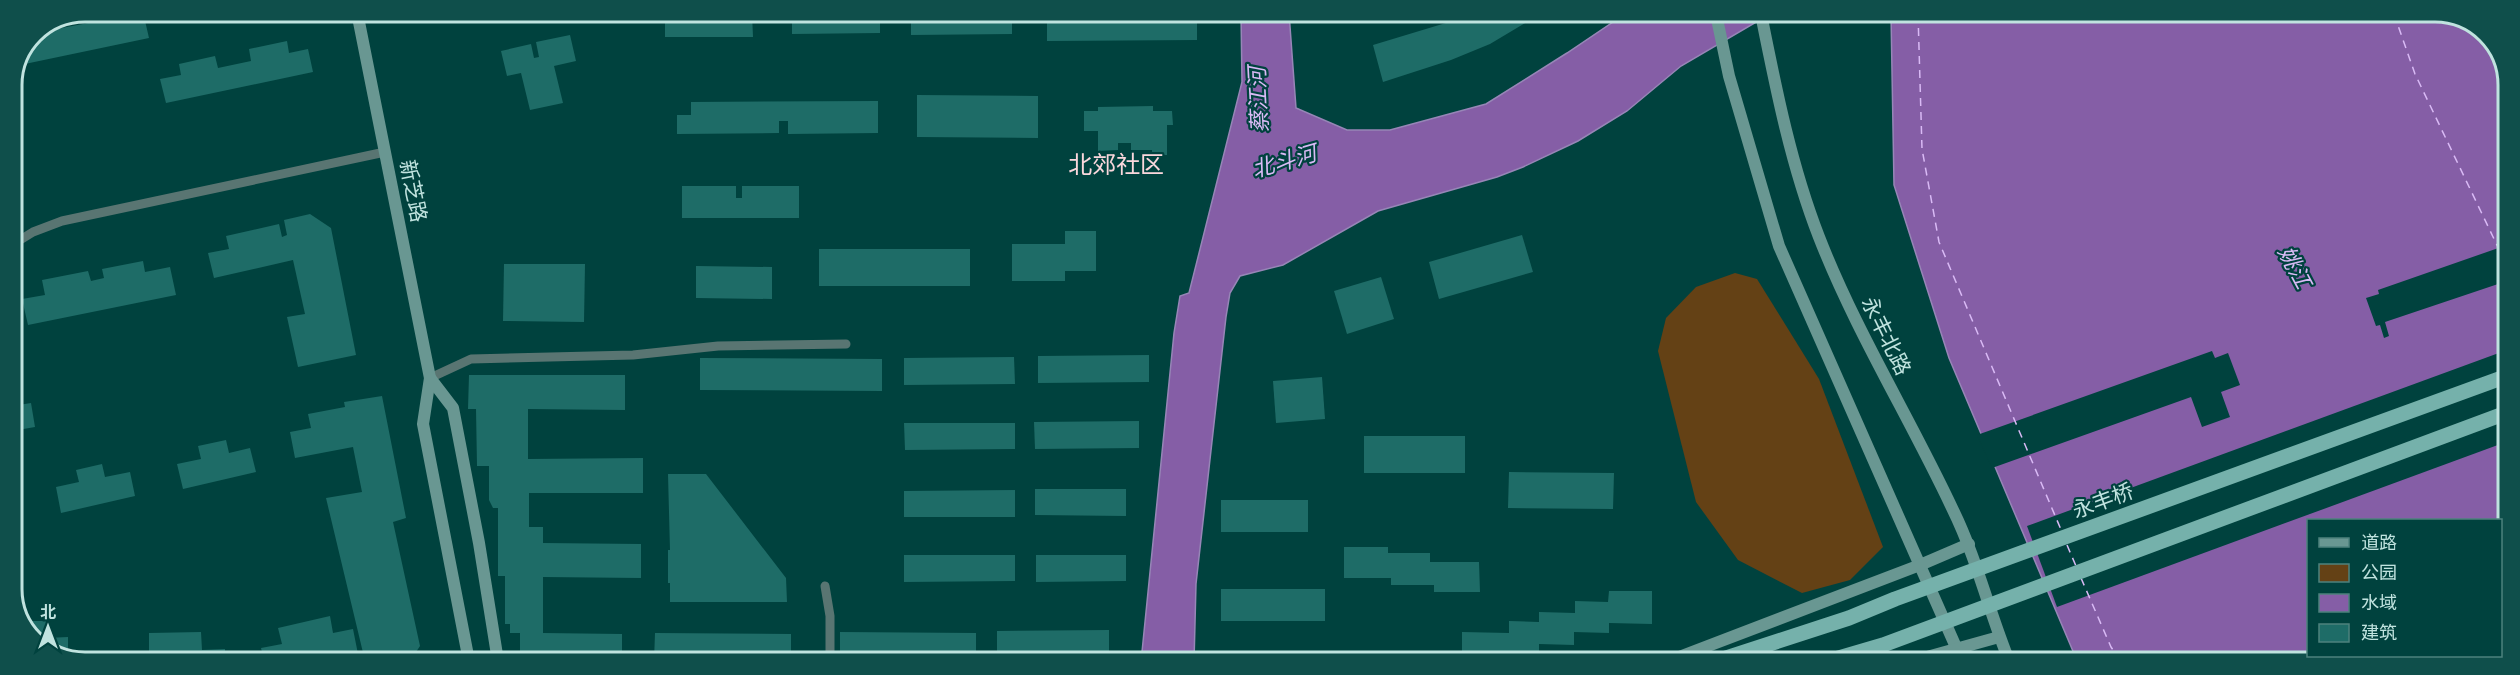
<svg xmlns="http://www.w3.org/2000/svg" width="2520" height="675" viewBox="0 0 2520 675" font-family="'Roboto Condensed','Noto Sans SC',sans-serif">
  <rect width="100%" height="100%" fill="#00423e"/>
  <!-- green -->
  <polygon fill="#644115" points="1735,273 1757,279 1819,379 1883,547 1850,580 1802,593 1738,560 1696,502 1658,351 1666,318 1696,287"/>
  <!-- water -->
  <g fill="#855ea6" stroke="#9786b7" stroke-width="1.5">
    <polygon points="1241,13 1289,13 1296,108 1347,130 1390,130 1486,104 1567,53 1625,14 1770,14 1681,66 1627,111 1578,141 1523,167 1497,177 1378,211 1283,265 1240,276 1230,293 1226,317 1196,584 1194,662 1141,662 1174,333 1180,296 1189,293 1242,82"/>
    <polygon points="1891,14 2453,14 2490,37 2508,80 2506,608 2501,616 2500,520 2308,520 2308,656 2457,656 2435,663 2078,663 1949,358 1894,185"/>
  </g>
  <!-- pier -->
  <g fill="#00423e">
    <polygon points="2507,245 2507,281 2385,322 2389,336 2384,338 2380,325 2376,326 2366,298 2379,294 2378,290"/>
    <polygon points="2507,350 2506,442 2057,607 2027,526"/>
    <polygon points="2212,351 2215,358 2228,353 2240,385 2221,392 2230,417 2202,427 2191,397 1992,468 1977,435"/>
  </g>
  <g fill="none" stroke-linecap="round" stroke-linejoin="round">
    <!-- ferry -->
    <g stroke="#d9baf5" stroke-width="1.5" stroke-dasharray="8 6" stroke-linecap="butt">
      <polyline points="1918,14 1922,149 1939,242 2062,532"/>
      <polyline points="2394,14 2415,74 2507,266"/>
      <polyline points="2067,545 2076,566"/>
      <polyline points="2081,578 2111,647 2122,663"/>
    </g>
  </g>
  <!-- building -->
  <g fill="#1e6c67">
    <polygon points="118,12 119,16 143,12 149,38 20,65 34,33 45,29 46,31 88,23 86,13"/>
    <polygon points="665,13 752,13 753,37 665,37"/>
    <polygon points="792,13 880,13 880,33 792,34"/>
    <polygon points="911,13 1012,13 1012,34 911,35"/>
    <polygon points="1047,13 1197,13 1197,40 1047,41"/>
    <polygon points="1467,13 1542,13 1490,44 1451,60 1383,82 1373,45 1449,22"/>
    <polygon points="570,35 576,61 554,66 563,103 530,110 521,73 507,76 501,51 531,44 534,58 539,57 536,42"/>
    <polygon points="287,41 289,53 308,49 313,72 166,103 160,79 181,75 179,64 215,56 218,68 251,61 249,49"/>
    <polygon points="917,95 1038,96 1038,138 917,137"/>
    <polygon points="878,101 878,133 788,134 788,121 779,121 779,133 677,134 677,115 691,115 691,102"/>
    <polygon points="1153,106 1153,111 1172,111 1173,125 1167,125 1167,155 1152,155 1152,150 1131,150 1131,143 1118,143 1118,150 1098,151 1098,131 1084,131 1084,111 1098,111 1098,107"/>
    <polygon points="682,186 736,186 736,198 742,198 742,186 799,186 799,218 682,218"/>
    <polygon points="310,214 331,228 356,355 298,367 287,317 305,314 293,260 214,278 208,253 229,249 226,236 279,224 282,237 287,235 284,220"/>
    <polygon points="1065,231 1096,231 1096,271 1065,271 1065,281 1012,281 1012,244 1065,244"/>
    <polygon points="1522,235 1533,272 1439,299 1429,262"/>
    <rect x="819" y="249" width="151" height="37"/>
    <polygon points="143,261 145,272 170,267 176,295 28,325 22,299 45,295 42,280 88,271 91,281 104,278 102,269"/>
    <polygon points="504,264 585,264 584,322 503,321"/>
    <polygon points="696,266 772,267 772,299 696,298"/>
    <polygon points="1381,277 1394,319 1347,334 1334,291"/>
    <polygon points="1149,355 1149,382 1038,383 1038,356"/>
    <polygon points="1014,357 1015,384 904,385 904,358"/>
    <polygon points="700,358 882,359 882,391 700,390"/>
    <polygon points="469,375 625,375 625,410 528,409 528,459 643,458 643,493 529,493 529,527 543,527 543,543 641,544 641,578 543,577 543,633 622,634 622,661 520,661 520,633 510,633 510,624 505,624 505,576 498,576 498,508 493,508 489,500 489,466 477,466 476,409 468,409"/>
    <polygon points="1322,377 1325,419 1276,423 1273,381"/>
    <polygon points="382,396 406,518 393,522 420,646 410,661 365,661 326,498 362,492 353,447 295,458 290,432 311,428 308,414 345,407 344,402"/>
    <polygon points="31,403 35,427 12,431 12,406"/>
    <polygon points="1139,421 1139,448 1035,449 1034,422"/>
    <polygon points="904,423 1015,423 1015,449 905,450"/>
    <rect x="1364" y="436" width="101" height="37"/>
    <polygon points="226,440 229,453 250,448 256,472 183,489 177,464 201,459 198,446"/>
    <polygon points="102,464 105,477 130,472 135,496 61,513 56,487 79,482 76,470"/>
    <polygon points="1509,472 1614,473 1613,509 1508,508"/>
    <polygon points="668,474 706,474 786,578 787,602 670,602 670,583 668,583 668,550 670,550"/>
    <polygon points="1035,489 1126,489 1126,516 1035,515"/>
    <polygon points="1015,490 1015,517 904,517 904,491"/>
    <rect x="1221" y="500" width="87" height="32"/>
    <polygon points="1344,547 1388,547 1388,553 1430,553 1430,562 1479,562 1480,592 1434,592 1434,585 1391,585 1391,578 1344,578"/>
    <polygon points="904,555 1015,555 1015,581 904,582"/>
    <polygon points="1036,555 1126,555 1126,581 1036,582"/>
    <rect x="1221" y="589" width="104" height="32"/>
    <polygon points="1609,591 1652,591 1652,624 1609,623 1609,633 1574,632 1574,645 1539,644 1539,654 1501,653 1501,662 1462,662 1462,632 1509,633 1509,621 1539,622 1539,612 1575,613 1575,601 1608,602"/>
    <polygon points="330,616 333,633 353,629 358,654 327,661 264,661 261,648 282,644 278,628"/>
    <polygon points="23,621 46,621 46,638 68,637 68,661 30,638"/>
    <polygon points="1109,630 1109,656 997,657 997,631"/>
    <polygon points="201,632 202,650 225,649 225,661 128,661 127,652 149,651 149,633"/>
    <polygon points="840,632 976,633 976,662 840,661"/>
    <polygon points="655,633 791,634 791,661 654,661"/>
    <rect x="1371" y="654" width="48" height="8"/>
  </g>
  <g fill="none" stroke-linecap="round" stroke-linejoin="round">
    <!-- service -->
    <g stroke="#597572" stroke-width="9">
      <polyline points="12,245 33,232 62,221 385,152"/>
      <polyline points="430,378 471,359 633,355 718,346 846,344"/>
      <polyline points="825,586 830,616 830,661"/>
    </g>
    <!-- secondary -->
    <g stroke="#699792" stroke-width="12">
      <polyline points="357,12 430,378 423,424 469,661"/>
      <polyline points="1716,14 1729,76 1779,246 1963,663"/>
      <path d="M1761,14c15,75 30,151 58,223 37,95 91,181 134,273 24,49 36,102 57,153"/>
      <polyline points="430,378 453,408 479,543 498,661"/>
      <polyline points="1666,662 1920,565 1969,544"/>
      <polyline points="1909,662 1999,637"/>
    </g>
    <!-- primary-bridge -->
    <g stroke="#75b1ab" stroke-width="15">
      <polyline points="1714,662 1849,618 1895,599 2507,376"/>
      <polyline points="1825,662 1883,645 2506,413"/>
    </g>
  </g>
  <g text-anchor="middle" stroke-width="4.5" stroke-linejoin="round" paint-order="stroke">
    <!-- street labels -->
    <g font-size="21" fill="#c0e3df" stroke="#00423e">
      <text transform="translate(413 191) rotate(79)" y="7">新芝路</text>
      <text transform="translate(1886 336) rotate(64)" y="7">永丰北路</text>
      <text transform="translate(2103 501) rotate(-20)" y="7">永丰桥</text>
    </g>
    <!-- water labels -->
    <g font-size="22" font-style="italic" fill="#d9baf5" stroke="#00423e">
      <text transform="translate(1258 100) rotate(-93)" y="8">蔡江河</text>
      <text transform="translate(1284 161) rotate(-16)" y="8">北斗河</text>
      <text transform="translate(2295 267) rotate(62)" y="8">姚江</text>
    </g>
    <!-- quarter labels -->
    <g font-size="24" fill="#fad7dc" stroke="#00423e">
      <text x="1116" y="173">北郊社区</text>
    </g>
  </g>
  <!-- crop -->
  <path d="M0 0H2520V675H0ZM85 22H2435A63 63 0 0 1 2498 85V589A63 63 0 0 1 2435 652H85A63 63 0 0 1 22 589V85A63 63 0 0 1 85 22Z" fill="#0f4f4b" fill-rule="evenodd"/>
  <path fill="none" stroke="#c0e3df" stroke-width="3" d="M85 22H2435A63 63 0 0 1 2498 85V589A63 63 0 0 1 2435 652H85A63 63 0 0 1 22 589V85A63 63 0 0 1 85 22Z"/>
  <!-- legend -->
  <rect x="2307" y="519" width="195" height="138" fill="#00423e" stroke="#4d827e" stroke-width="1.5"/>
  <rect x="2319" y="538" width="30" height="9" fill="#699792" stroke="#4d827e" stroke-width="1.5"/>
  <text x="2361" y="549" font-size="18" fill="#c0e3df">道路</text>
  <rect x="2319" y="564" width="30" height="18" fill="#644115" stroke="#4d827e" stroke-width="1.5"/>
  <text x="2361" y="579" font-size="18" fill="#c0e3df">公园</text>
  <rect x="2319" y="594" width="30" height="18" fill="#855ea6" stroke="#4d827e" stroke-width="1.5"/>
  <text x="2361" y="609" font-size="18" fill="#c0e3df">水域</text>
  <rect x="2319" y="624" width="30" height="18" fill="#1e6c67" stroke="#4d827e" stroke-width="1.5"/>
  <text x="2361" y="639" font-size="18" fill="#c0e3df">建筑</text>
  <!-- north arrow -->
  <g transform="translate(48 627)" stroke="#00423e" stroke-width="4.5" paint-order="stroke">
  <path d="M0-4.5L10 22L0 15L-10 22Z" fill="#c0e3df"/>
  <text y="-9" font-size="16" font-weight="bold" text-anchor="middle" fill="#c0e3df">北</text>
  </g>
</svg>
